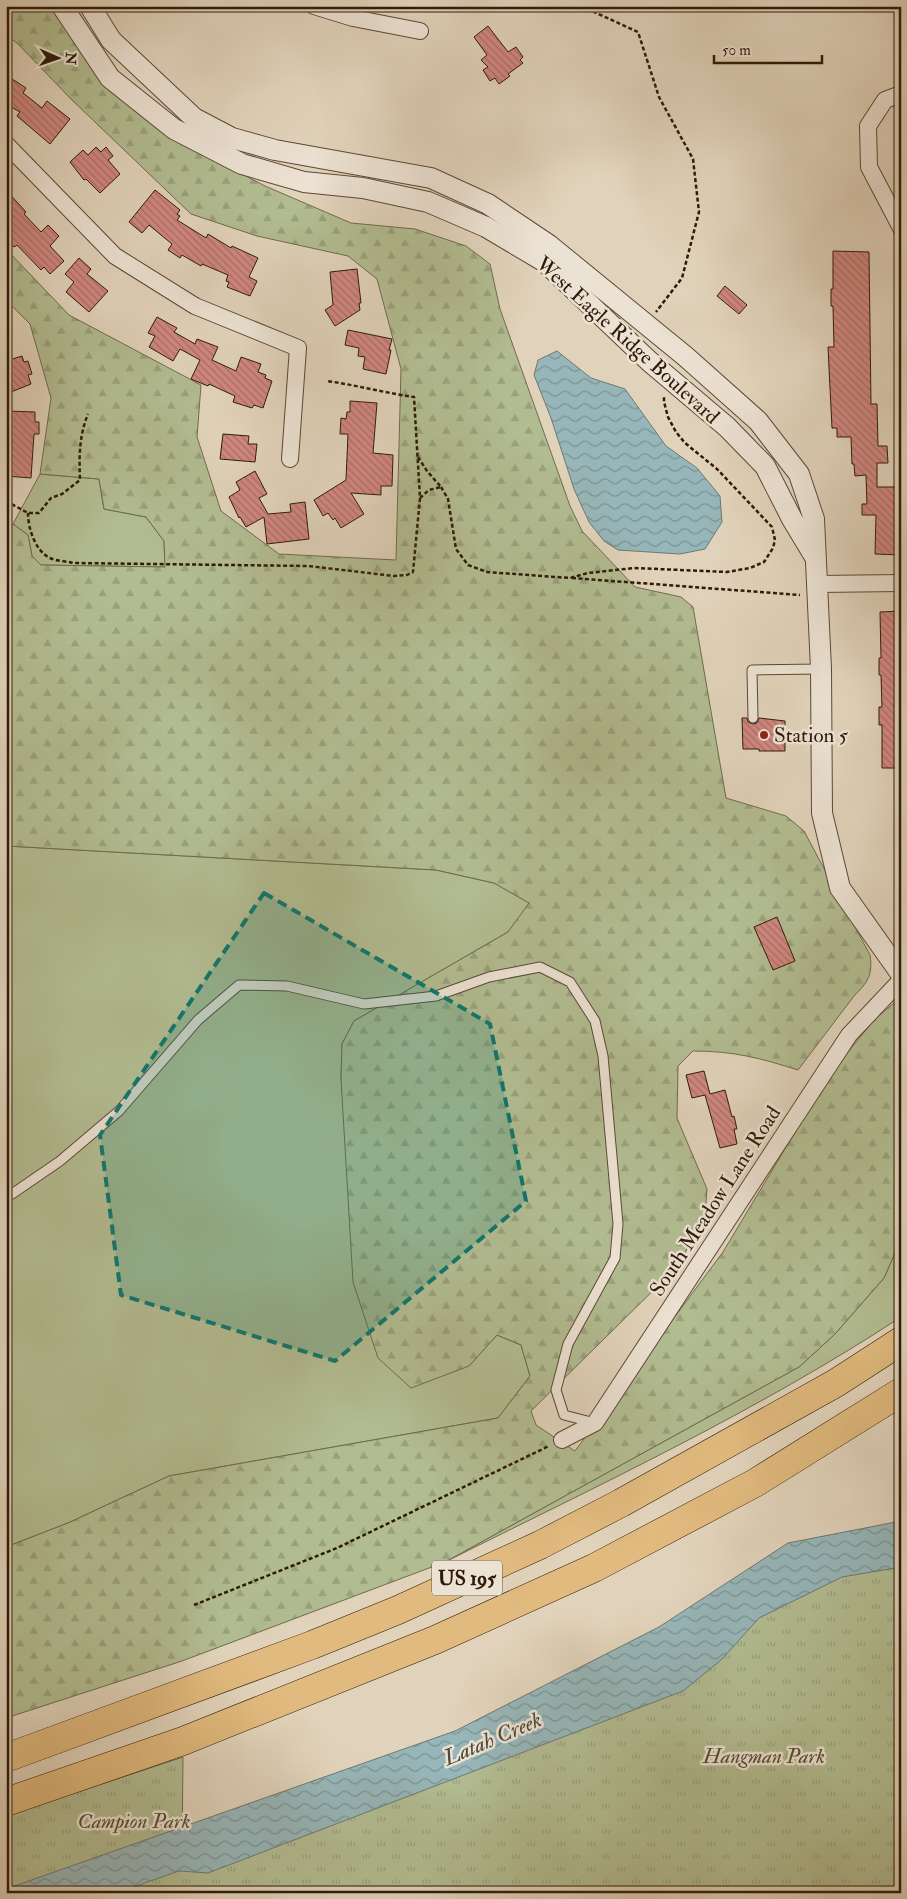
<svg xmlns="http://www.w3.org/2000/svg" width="907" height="1899" viewBox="0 0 907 1899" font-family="'IM FELL Double Pica',serif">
  <defs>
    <pattern id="forest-firs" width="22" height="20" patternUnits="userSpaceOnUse" patternTransform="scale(1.25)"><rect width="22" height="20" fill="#b2bc91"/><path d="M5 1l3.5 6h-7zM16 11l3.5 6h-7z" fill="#99a17c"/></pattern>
    <pattern id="park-tufts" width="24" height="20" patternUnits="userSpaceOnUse" patternTransform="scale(1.25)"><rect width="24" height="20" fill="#b2bc91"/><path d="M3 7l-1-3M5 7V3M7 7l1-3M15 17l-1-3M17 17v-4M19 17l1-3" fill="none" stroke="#99a17c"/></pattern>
    <pattern id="water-waves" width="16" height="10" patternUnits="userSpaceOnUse" patternTransform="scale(1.25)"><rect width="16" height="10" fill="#97b6b9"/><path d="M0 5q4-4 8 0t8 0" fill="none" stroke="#7c9394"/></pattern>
    <pattern id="building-back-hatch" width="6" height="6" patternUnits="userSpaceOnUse" patternTransform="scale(1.25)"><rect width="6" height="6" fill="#d18780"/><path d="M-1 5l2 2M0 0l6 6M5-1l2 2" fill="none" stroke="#aa6e67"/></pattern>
  </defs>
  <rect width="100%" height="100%" fill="#e1d3bb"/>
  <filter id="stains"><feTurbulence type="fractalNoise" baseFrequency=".004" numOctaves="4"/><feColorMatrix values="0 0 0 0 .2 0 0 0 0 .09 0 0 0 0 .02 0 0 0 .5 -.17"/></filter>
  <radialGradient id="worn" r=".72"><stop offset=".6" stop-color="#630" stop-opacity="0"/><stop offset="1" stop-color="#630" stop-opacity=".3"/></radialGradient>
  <!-- grass -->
  <g fill="#b2bc91" stroke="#706b4c">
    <polygon points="40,474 99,479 104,509 146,517 164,541 165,567 41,565 32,556 28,535 13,524"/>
    <polygon points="6,846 436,870 494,883 530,903 508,932 354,1021 342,1044 341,1079 469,1366 497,1335 521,1345 530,1376 498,1418 169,1476 68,1523 6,1547"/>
    <path d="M901,1239v78c-145,95 -302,168 -456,245l354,-195 36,-33 49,-56z"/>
  </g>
  <!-- forest -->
  <path fill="url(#forest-firs)" stroke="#706b4c" d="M6,6h46l43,67 113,83 57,30 86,37 64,6 51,17 24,18 10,45 70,197 12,25 53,56 46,10 12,10 33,191 60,18 18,15 66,124c3,20 -2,27 -16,41l-56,74c-38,-12 -64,-19 -105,-19l-15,15 -1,52 30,71 -2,25 -27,52 -147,145 5,14 39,26 148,-199 107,-178 44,-54 27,-23v242l-17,39 -49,56 -36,33 -354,195 -263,99 -176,57v-171l62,-24 101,-47 329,-58 32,-42 -9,-31 -24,-10 -28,31 -58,22 -33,-30 -25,-76 -12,-203 1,-35 12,-23 154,-89 21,-29 -35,-20 -58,-13 -430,-24v-311l7,-11 15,11 4,21 9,9 124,2 -1,-26 -18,-24 -42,-8 -5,-30 -59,-5 11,-76 -21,-74 -24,-24v-51l63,66 132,70 -4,52 24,74 58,43 117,6 5,-191 -24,-90 -29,-23 -91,-20 -66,-22 -119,-114 -55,-57 -11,-8z"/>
  <!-- park -->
  <polygon fill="url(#park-tufts)" stroke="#706b4c" points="901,1546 901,1893 6,1893 6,1816 183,1757 182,1853"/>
  <!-- water -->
  <g fill="url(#water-waves)" stroke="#6d7872">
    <polygon points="557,351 591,378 625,389 666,446 697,468 720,496 722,522 705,549 680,554 618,550 604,541 589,522 574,489 551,418 534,375 538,360"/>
    <polygon points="901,1521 901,1567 842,1577 759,1618 721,1660 683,1691 208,1873 179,1871 116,1893 6,1893 6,1889 455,1731 659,1627 788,1543"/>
  </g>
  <!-- building -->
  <g fill="url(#building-back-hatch)" stroke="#2f1a08">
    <polygon points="488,26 508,52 516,47 523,57 520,60 523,63 508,74 510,76 499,84 495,78 490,81 483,70 488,67 481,60 487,55 474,37"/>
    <polygon points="6,75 26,88 23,93 42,108 47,101 70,119 50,144 17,116 20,112 6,104"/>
    <polygon points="96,147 101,152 106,147 113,156 108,160 120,174 100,193 86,179 84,180 70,162 83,150 88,155"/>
    <polygon points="6,190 26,212 24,214 41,232 48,225 59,236 50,246 64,261 50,274 44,267 41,270 17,245 14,247 6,239"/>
    <polygon points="155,190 180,210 177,214 180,216 177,220 206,238 208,234 231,248 232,246 258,258 249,277 257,281 250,296 227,287 229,282 226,281 228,275 202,264 201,266 182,255 180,258 168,250 172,244 149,225 142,233 129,222"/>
    <polygon points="833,251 869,252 871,404 877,404 878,446 887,446 888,463 877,463 877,487 901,487 901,555 875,554 876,515 862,515 862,504 867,504 866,475 855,476 854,464 852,464 851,437 837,437 837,428 832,428 828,347 834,347 833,306 831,306 831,289 833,289"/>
    <polygon points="79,258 91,269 87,274 108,291 89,312 66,292 74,282 65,274"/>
    <polygon points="357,269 361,303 359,303 360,310 335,326 325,310 333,305 330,272"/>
    <polygon points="725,286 747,305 739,314 717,296"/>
    <polygon points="157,317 177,328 174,332 195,344 197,339 218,347 212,360 236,371 241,357 261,364 258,372 266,375 265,378 272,381 263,408 254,405 252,408 233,402 235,396 209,384 208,386 191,379 200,360 180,349 173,361 149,347 155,336 148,333"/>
    <polygon points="348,330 392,339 389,350 391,350 386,374 363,369 365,357 358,356 359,348 345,345"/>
    <polygon points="22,356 24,362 28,361 32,374 28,375 31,384 6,394 6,361"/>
    <polygon points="350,401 377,403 373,453 393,455 392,486 381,486 381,495 351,493 364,514 341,528 335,518 333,520 328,513 323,516 314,500 346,480 348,434 340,434 341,418 346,419 347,412 350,412"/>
    <polygon points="6,411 35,412 35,422 39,422 39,434 34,434 31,478 6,476"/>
    <polygon points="223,434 249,436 248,444 257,444 255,462 220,459"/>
    <polygon points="255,471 267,494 259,498 268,514 291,512 290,504 305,502 309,539 267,544 264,517 246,527 240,517 239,518 229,497 240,490 236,482"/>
    <polygon points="901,611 901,768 882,768 882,725 879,725 879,707 882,707 881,675 879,675 879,658 881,658 880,612"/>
    <polygon points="742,718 747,718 748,722 753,724 757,723 759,718 785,721 785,751 759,751 759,749 743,749"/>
    <polygon points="777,917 795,961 773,970 754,927"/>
    <polygon points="704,1071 710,1094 725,1090 732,1117 734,1116 737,1129 734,1129 737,1144 720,1148 705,1095 692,1098 686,1075"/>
  </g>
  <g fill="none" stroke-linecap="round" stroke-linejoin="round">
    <defs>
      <g id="service">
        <polyline points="753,718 752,670 821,669"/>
        <polyline points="6,1194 12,1194 60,1161 119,1111 198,1020 239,985 287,986 364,1004 436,996 489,977 540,967 570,982 595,1021 603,1056 618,1224 615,1258 568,1344 556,1390 564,1415 595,1423"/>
      </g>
      <g id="minor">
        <polyline points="314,6 353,18 420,31"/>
        <polyline points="901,94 885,100 868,126 869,167 901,228"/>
        <polyline points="6,144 115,256 195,306 298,348 290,459"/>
        <polyline points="818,584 901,583"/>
        <polyline points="562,1440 595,1423 849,1035 901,980"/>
      </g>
      <g id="tertiary">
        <polyline points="62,6 110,78 174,129 242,164 304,182 363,188 428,202 486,227 545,262 649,361 727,427 765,466 792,519 815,557"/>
        <polyline points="90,6 111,40 194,118 232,138 275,150 431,178 488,204 549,245 685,356 758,421 799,474 814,519 821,669 822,813 840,888 901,974"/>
      </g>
      <g id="trunk">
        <polyline points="6,1758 312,1645 398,1610 540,1545 621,1503 836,1383 901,1341"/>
        <polyline points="6,1802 183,1741 435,1640 594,1568 755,1483 901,1392"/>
      </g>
    </defs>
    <!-- service casing -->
    <use href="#service" stroke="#5c4835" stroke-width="11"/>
    <!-- minor casing -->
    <use href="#minor" stroke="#5c4835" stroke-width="18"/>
    <!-- tertiary casing -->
    <use href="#tertiary" stroke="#5c4835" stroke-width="22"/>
    <!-- trunk casing -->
    <use href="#trunk" stroke="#2f1a08" stroke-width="29"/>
    <!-- path -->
    <g stroke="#2f1a08" stroke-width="2.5" stroke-dasharray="4 2.5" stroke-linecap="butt">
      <polyline points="581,6 638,32 659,97 693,159 699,212 682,278 656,312"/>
      <polyline points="418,457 427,471 441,487 429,490 420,498"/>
      <polyline points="441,487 448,499 456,549 468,565 487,572 570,578 588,573 634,568 727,572 750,568 764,562 773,548 775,540 772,527 717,469 685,443 676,432 668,417 664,402 664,397"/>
      <path d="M6,501l22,12h11l12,-15 11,-4 18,-14c-1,-23 -1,-44 8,-66"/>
      <path d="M28,513c0,15 7,38 22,45 6,3 16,3 23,5l235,3 86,10 13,-1 6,-3 7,-74 -6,-101c-29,-4 -58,-12 -87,-16"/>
      <polyline points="572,578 800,595"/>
      <polyline points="194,1605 337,1548 549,1446"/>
      <polyline points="330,1893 340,1890 368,1893"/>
    </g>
    <!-- service -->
    <use href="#service" stroke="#ece2d3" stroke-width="9"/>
    <!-- minor -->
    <use href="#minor" stroke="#ece2d3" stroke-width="16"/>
    <!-- tertiary -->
    <use href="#tertiary" stroke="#ece2d3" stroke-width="20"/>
    <!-- trunk -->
    <use href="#trunk" stroke="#e0ba7e" stroke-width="28"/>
  </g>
  <!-- marked area -->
  <path fill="#0f766e" fill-opacity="0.2" stroke="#0f766e" stroke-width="4" stroke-dasharray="10 6" stroke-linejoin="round" d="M264,893l226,131 36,177 -191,160 -214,-66 -21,-160z"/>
  <!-- markers -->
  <circle fill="#8f2418" stroke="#ece2d3" stroke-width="2" cx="764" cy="735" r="5"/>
  <g text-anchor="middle" stroke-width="5" stroke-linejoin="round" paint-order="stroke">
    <!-- shield labels -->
    <rect fill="#ece2d3" stroke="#685645" stroke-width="1" x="432" y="1560.5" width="70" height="35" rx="4"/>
    <g font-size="20" font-weight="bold" fill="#2f1a08">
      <text x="467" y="1585">US 195</text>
    </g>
    <!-- street labels -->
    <g font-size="21" fill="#2f1a08" stroke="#ece2d3">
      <text transform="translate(628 340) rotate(42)" y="7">West Eagle Ridge Boulevard</text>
      <text transform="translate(715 1201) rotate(-57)" y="7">South Meadow Lane Road</text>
    </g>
    <!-- poi labels -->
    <g font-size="21" fill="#2f1a08" stroke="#ece2d3" text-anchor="start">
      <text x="774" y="742">Station 5</text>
    </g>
    <!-- park labels -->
    <g font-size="21" font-style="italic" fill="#564b31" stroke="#ece2d3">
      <text x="764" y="1763">Hangman Park</text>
      <text x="134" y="1828">Campion Park</text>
    </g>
    <!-- water labels -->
    <g font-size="22" font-style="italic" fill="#4e493d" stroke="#ece2d3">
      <text transform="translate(492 1738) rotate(-23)" y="8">Latah Creek</text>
    </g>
  </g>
  <!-- margin -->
  <rect width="907" height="1899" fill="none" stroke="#e1d3bb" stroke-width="25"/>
  <rect x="8" y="8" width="892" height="1884" fill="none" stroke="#2f1a08" stroke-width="2.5"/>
  <rect x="12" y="12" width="882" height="1874" fill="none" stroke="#2f1a08"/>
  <!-- north arrow -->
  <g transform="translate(58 58) rotate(92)" stroke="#ece2d3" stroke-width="4" paint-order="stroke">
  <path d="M0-4L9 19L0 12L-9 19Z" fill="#2f1a08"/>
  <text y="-8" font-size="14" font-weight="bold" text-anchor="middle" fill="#2f1a08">N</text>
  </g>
  <!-- scale -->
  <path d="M714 55v8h108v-8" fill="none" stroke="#2f1a08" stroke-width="2.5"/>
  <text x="722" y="55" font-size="15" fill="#2f1a08" stroke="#ece2d3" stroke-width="4" paint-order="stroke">50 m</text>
  <rect width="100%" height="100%" filter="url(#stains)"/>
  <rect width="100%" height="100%" fill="url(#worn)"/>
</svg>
